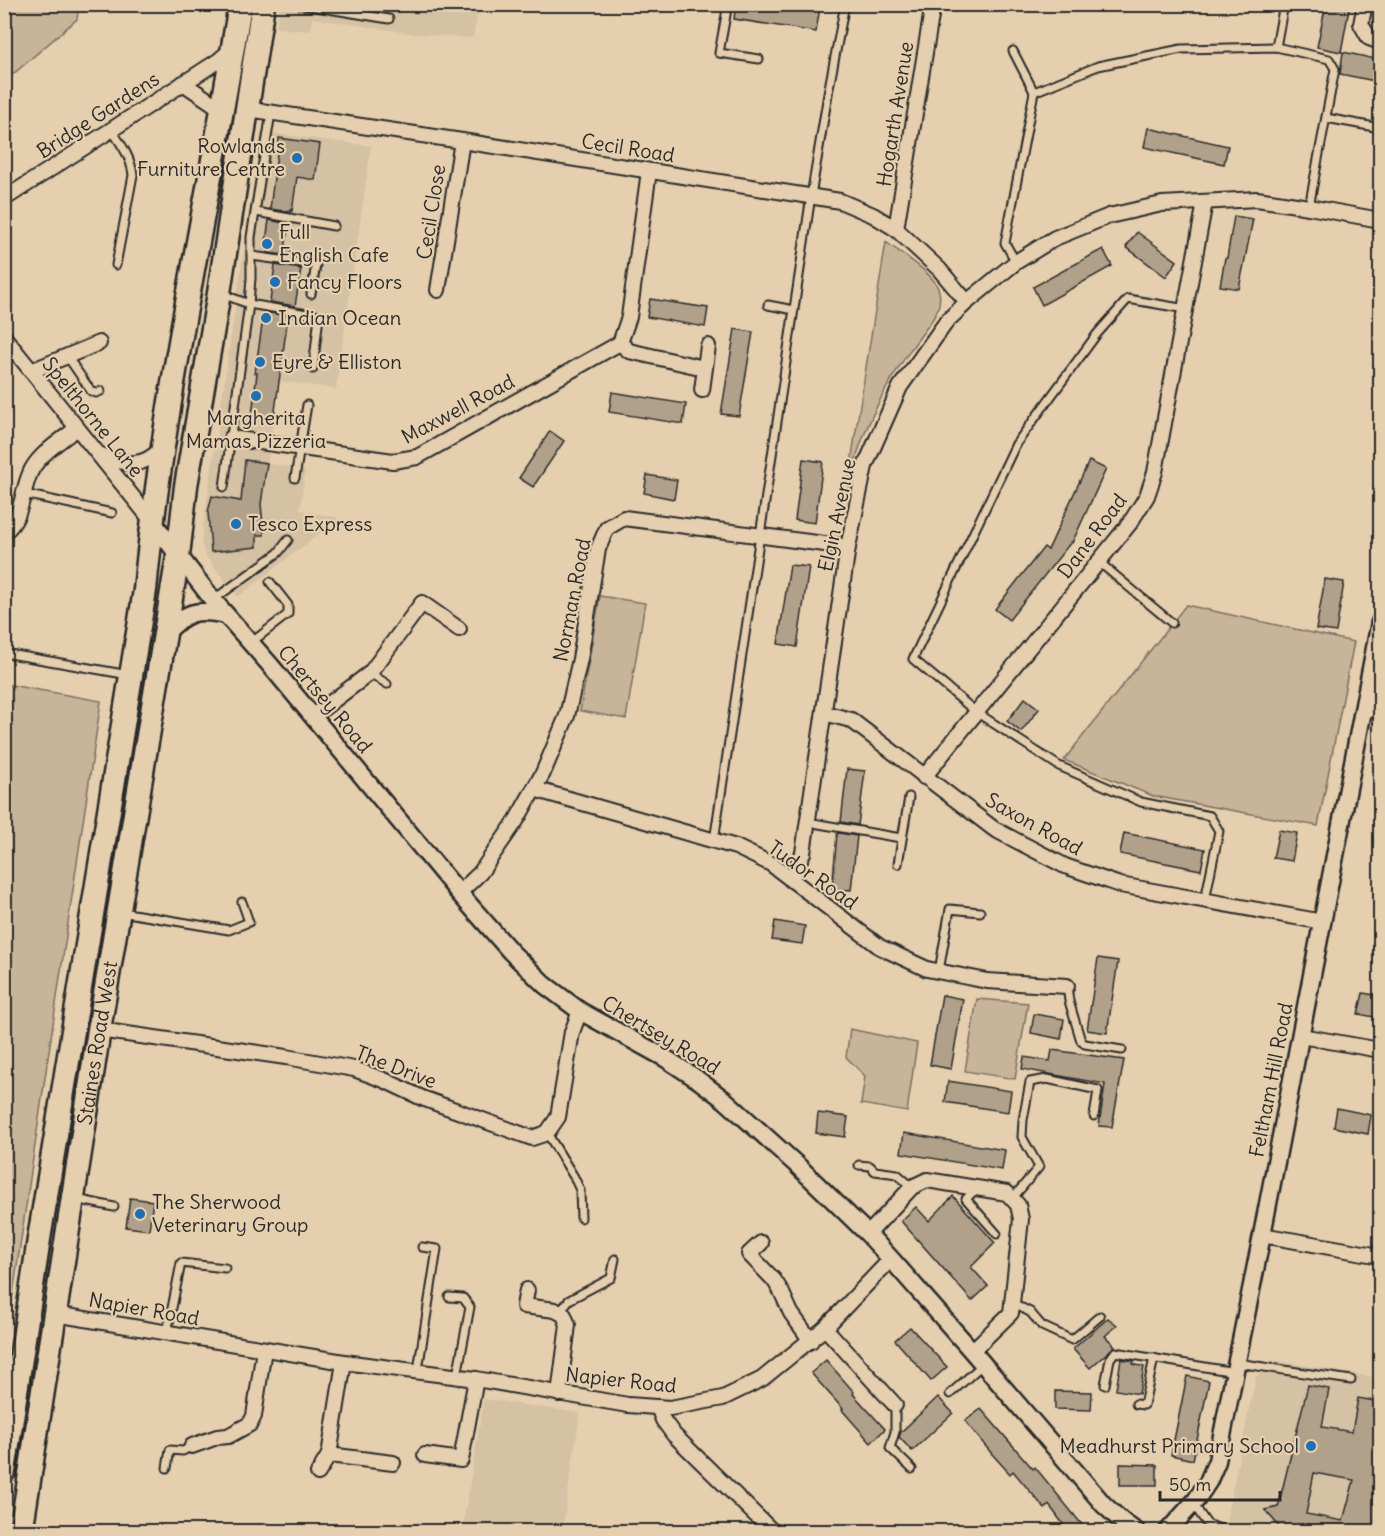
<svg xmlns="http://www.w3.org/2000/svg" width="1385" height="1536" viewBox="0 0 1385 1536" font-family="Delius,sans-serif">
  <rect width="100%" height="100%" fill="#e5cfae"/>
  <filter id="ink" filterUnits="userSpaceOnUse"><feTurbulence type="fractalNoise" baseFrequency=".0167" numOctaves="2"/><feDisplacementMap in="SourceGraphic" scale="12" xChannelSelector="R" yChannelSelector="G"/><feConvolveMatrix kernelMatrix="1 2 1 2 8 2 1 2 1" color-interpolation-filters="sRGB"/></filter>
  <g filter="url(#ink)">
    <!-- built -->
    <g fill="#d5c1a3">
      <polygon points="280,5 479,5 473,38 415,34 312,18 310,31 276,28"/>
      <polygon points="261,132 371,146 336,389 280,381 267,463 305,470 300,510 339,518 238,597 205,555 201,542"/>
      <polygon points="1270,1360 1380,1378 1380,1531 1228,1531 1227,1515 1256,1377 1268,1367"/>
      <polygon points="484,1399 580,1413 562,1531 462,1531"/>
    </g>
    <!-- green -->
    <g fill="#c7b499" stroke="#797062" stroke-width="1.5">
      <polygon points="5,4 79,5 77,19 5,81"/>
      <path d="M886,242c14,11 46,30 52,46 6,16 -4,30 -13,42 -27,35 -50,74 -65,116 -6,15 -8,31 -12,45l5,-42z"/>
      <polygon points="600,596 645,603 626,719 580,711"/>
      <polygon points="1186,605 1354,642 1318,826 1153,796 1064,760"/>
      <polygon points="5,684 101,701 5,1347 4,684"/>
      <polygon points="977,999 1028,1003 1015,1079 965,1071"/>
      <polygon points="850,1029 917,1043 907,1112 861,1104 865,1076 846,1057"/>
    </g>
    <!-- building -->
    <g fill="#b1a18a" stroke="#2b2b2b" stroke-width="1.5" fill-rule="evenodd">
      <polygon points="736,4 804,4 820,7 816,32 734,19"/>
      <polygon points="1326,4 1350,4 1341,52 1317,47"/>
      <polygon points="1343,52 1380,60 1380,82 1340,74"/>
      <polygon points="1148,128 1228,146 1224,164 1144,147"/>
      <polygon points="279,138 320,144 315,180 297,177 292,211 290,210 290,212 270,209"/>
      <polygon points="1234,216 1253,219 1239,289 1220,286 1225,258 1227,258"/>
      <polygon points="269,220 288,224 285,251 293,252 293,256 268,253 269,249 265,249"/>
      <polygon points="1137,232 1177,261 1166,277 1126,247"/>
      <polygon points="1103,249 1112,266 1042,305 1033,287"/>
      <polygon points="275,265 301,269 295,306 270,302"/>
      <polygon points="650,299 708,308 705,327 647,317"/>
      <polygon points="264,312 288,316 274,418 252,415 257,373 255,373"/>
      <polygon points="735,329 753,332 739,416 721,414"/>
      <polygon points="612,392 686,404 683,424 609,412"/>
      <polygon points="550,431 564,441 533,487 519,478"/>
      <polygon points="803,459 823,462 815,523 795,520"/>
      <polygon points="245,460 267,463 261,504 264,535 257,535 257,547 211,552 208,512 212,496 241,501"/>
      <polygon points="1089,461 1106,469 1072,543 1071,542 1009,620 995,609 1044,547 1048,550"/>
      <polygon points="647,475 677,480 674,499 644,493"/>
      <polygon points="790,565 809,567 797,647 778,644"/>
      <polygon points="1325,579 1344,582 1336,632 1316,629"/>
      <polygon points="1025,698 1039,709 1021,732 1007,721"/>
      <polygon points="847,769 865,771 858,825 841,822"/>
      <polygon points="1279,830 1297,833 1292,861 1273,858"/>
      <polygon points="839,833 857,836 851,890 832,889 837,834"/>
      <polygon points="1124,833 1205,849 1201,870 1120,854"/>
      <polygon points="775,921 805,926 802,944 772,940"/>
      <polygon points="1098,958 1118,961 1107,1033 1087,1030"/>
      <polygon points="1363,993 1380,996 1380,1018 1358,1014"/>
      <polygon points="942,995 963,999 951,1069 930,1065"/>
      <polygon points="1034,1014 1064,1019 1061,1039 1031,1033"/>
      <polygon points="1052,1050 1124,1060 1112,1127 1099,1126 1105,1084 1022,1069 1024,1057 1050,1061"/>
      <polygon points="948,1081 1011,1091 1008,1112 945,1102"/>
      <polygon points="1337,1108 1371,1115 1368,1134 1334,1127"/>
      <polygon points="818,1113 848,1117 845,1137 816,1133"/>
      <polygon points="904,1133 1005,1150 1002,1170 901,1153"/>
      <polygon points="953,1196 995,1243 971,1267 988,1286 972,1301 901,1221 916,1207 929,1221"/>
      <polygon points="130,1198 153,1201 149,1230 126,1227"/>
      <polygon points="1108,1318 1117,1325 1105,1336 1115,1346 1090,1368 1073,1349"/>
      <polygon points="910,1327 947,1367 931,1381 895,1340"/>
      <polygon points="1121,1359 1134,1361 1133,1364 1144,1367 1139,1394 1116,1390"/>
      <polygon points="826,1360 854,1392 853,1394 885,1429 871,1443 842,1410 843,1409 811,1373"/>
      <polygon points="1187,1376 1209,1381 1193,1460 1171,1455"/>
      <path d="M1308,1385l21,4 -7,38 30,5 6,-34 22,4v15l-3,20 3,1v94h-93l-10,-3 1,-4 -13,-15 13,-3zM1314,1473l40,7 -11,41 -37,-7z"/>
      <polygon points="1055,1391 1092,1392 1091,1410 1055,1409"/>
      <polygon points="938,1397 953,1413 912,1451 899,1437 901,1432"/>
      <polygon points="981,1409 1033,1469 1035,1467 1088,1532 1069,1532 1049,1505 1045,1509 1013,1471 1010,1474 992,1454 965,1421"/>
      <polygon points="1120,1464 1157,1465 1157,1485 1120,1485"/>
    </g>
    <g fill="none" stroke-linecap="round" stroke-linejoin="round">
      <defs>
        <g id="service">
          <polyline points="298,4 389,19"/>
          <polyline points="728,4 719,53 759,59"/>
          <polyline points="1276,47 1284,4"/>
          <polyline points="1013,51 1034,92"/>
          <polyline points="1326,118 1380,128"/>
          <path d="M111,129c10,15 20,28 22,46l-17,90"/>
          <polyline points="256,212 334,226"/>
          <polyline points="252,256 316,265 311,294"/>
          <polyline points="1016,262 1005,243 1034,92 1098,66 1181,49 1276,47 1329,59 1335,69 1309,207"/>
          <polyline points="222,294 249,304 319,316 313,369"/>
          <polyline points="768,305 794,310"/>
          <polyline points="1186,309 1128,299 1097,334 1016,444 913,659 976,712 1059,766 1141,802 1210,816 1219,831 1205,900"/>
          <polyline points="67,356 91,391 96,393 101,391"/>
          <polyline points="295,478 307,405"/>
          <polyline points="224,487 249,304 251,278 251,237 271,113"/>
          <polyline points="24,494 112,513"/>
          <polyline points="1099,562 1172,623"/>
          <polyline points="213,600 278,553 288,540"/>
          <polyline points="252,642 288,614 288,605 270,582"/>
          <polyline points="4,653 129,675"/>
          <polyline points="370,673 387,684"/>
          <polyline points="1363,711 1380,715"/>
          <polyline points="807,822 901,838"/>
          <polyline points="714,841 811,196 829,88 845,4"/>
          <polyline points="898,864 909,797"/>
          <polyline points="121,912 229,930 249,922 242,902"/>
          <polyline points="939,971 950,909 980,912"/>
          <polyline points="1067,986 1069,1001 1081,1041 1085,1044 1122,1050"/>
          <polyline points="547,1133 574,1177 580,1190 581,1218"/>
          <polyline points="859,1165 870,1166 875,1171 897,1174 912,1187"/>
          <polyline points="976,1189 966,1199 997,1234"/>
          <polyline points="76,1199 114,1207"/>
          <polyline points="1012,1199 1039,1167 1022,1137 1023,1120 1030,1082 1047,1079 1098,1090 1094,1116"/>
          <polyline points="449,1297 463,1298 470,1307 457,1376"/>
          <polyline points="1012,1305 1022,1308 1030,1312 1042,1326 1072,1340 1100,1316"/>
          <polyline points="560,1312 569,1300 611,1278 615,1259"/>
          <polyline points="167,1333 181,1263 225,1268"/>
          <polyline points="1237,1363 1351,1380"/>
          <polyline points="418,1370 437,1249 422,1247"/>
          <polyline points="1105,1385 1110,1359 1115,1352 1235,1372"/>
          <polyline points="950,1394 983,1364"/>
          <polyline points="1136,1404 1144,1405 1154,1358"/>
          <polyline points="895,1405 895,1432 890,1448 912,1469"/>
          <polyline points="167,1468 170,1450 183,1451 192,1446"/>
          <polyline points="1194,1505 1207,1524 1228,1532"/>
        </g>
        <g id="minor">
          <polyline points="1365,4 1361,24 1369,38 1380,42"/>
          <polyline points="183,83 214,104 218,108 221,116"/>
          <polyline points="247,109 462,141 840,201 873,215 896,229 939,269 967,302"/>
          <polyline points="4,199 218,61 233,48"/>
          <polyline points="896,229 933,4"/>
          <polyline points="438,290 462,141"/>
          <polyline points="4,337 152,521"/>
          <polyline points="620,343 629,351 704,368"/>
          <polyline points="31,371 99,343"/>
          <polyline points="702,390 708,346"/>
          <polyline points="231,438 393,461 417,457 620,343 629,317 649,171"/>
          <path d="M101,455c25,10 41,14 61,-7"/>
          <path d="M4,532c20,-14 17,-43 28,-63 10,-17 30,-29 45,-41"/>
          <polyline points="824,713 851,720 994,829 1065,866 1120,885 1323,922"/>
          <polyline points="313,716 370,673 422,603 459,629"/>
          <polyline points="924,777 1130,523 1147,496 1155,472 1205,202"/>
          <polyline points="534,789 736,847 771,864 880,947 927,969 987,981 1067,986"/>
          <polyline points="791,880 803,853 848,547 865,466 900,387 947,321 967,302 1016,262 1055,238 1109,216 1162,204 1257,199 1309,207 1380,220"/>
          <polyline points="459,893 480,873 516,821 543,773 567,716 580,659 598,549 607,528 624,518 848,547"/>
          <polyline points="99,1030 286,1057 354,1069 384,1080 422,1098 532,1138 547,1133 558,1117 572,1032 580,1011"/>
          <polyline points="1301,1036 1380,1050"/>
          <polyline points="868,1234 912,1187 927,1180 1007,1193 1018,1205 1021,1219 1011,1313 972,1351"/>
          <polyline points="1262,1235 1380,1256"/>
          <polyline points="761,1243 749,1254 774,1280 781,1291 791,1313 811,1341"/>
          <polyline points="527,1290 524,1306 555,1310 564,1315 568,1325 559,1394"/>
          <polyline points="55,1314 344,1362 476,1379 628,1405 670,1408 723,1398 762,1379 825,1328 891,1259"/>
          <polyline points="825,1328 895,1405"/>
          <polyline points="658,1407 663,1420 674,1435 773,1532"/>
          <polyline points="192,1446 217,1437 228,1436 250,1424 254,1416 264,1349"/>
          <polyline points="329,1455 344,1362"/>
          <polyline points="425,1455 461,1460 476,1379"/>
          <polyline points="318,1473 329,1455 393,1463"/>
        </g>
        <g id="tertiary">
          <polyline points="152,521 213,600 271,666 459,893 511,952 545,985 580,1011 665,1058 697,1079 726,1101 797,1165 868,1234 891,1259 972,1351 1104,1505 1123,1522 1137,1532"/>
          <path d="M165,634c20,-22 31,-26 61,-19"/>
          <polyline points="1167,1532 1196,1500 1208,1482 1217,1461 1262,1235 1380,622"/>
        </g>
        <g id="trunk">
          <path d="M4,1471l35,-232 106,-649c19,-197 64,-390 95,-586"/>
          <path id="s1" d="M21,1532l78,-502 79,-474 8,-70 33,-193 44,-289"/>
        </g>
      </defs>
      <!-- service casing -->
      <use href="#service" stroke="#2b2b2b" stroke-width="11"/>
      <!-- minor casing -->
      <use href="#minor" stroke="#2b2b2b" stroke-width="18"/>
      <!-- tertiary casing -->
      <use href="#tertiary" stroke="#2b2b2b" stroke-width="21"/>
      <!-- trunk casing -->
      <use href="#trunk" stroke="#2b2b2b" stroke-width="27"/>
      <!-- service -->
      <use href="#service" stroke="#e5cfae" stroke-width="7"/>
      <!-- minor -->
      <use href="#minor" stroke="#e5cfae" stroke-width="14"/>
      <!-- tertiary -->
      <use href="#tertiary" stroke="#e5cfae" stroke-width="16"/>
      <!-- trunk -->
      <use href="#trunk" stroke="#e5cfae" stroke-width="22"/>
    </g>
  </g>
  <!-- markers -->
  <g fill="#1f6fb2" stroke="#e5cfae" stroke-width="2">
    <circle cx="297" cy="158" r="6"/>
    <circle cx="267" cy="244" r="6"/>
    <circle cx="275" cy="282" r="6"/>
    <circle cx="266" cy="318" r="6"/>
    <circle cx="260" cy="362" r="6"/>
    <circle cx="256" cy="396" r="6"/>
    <circle cx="236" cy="524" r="6"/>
    <circle cx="140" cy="1214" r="6"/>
    <circle cx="1311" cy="1446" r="6"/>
  </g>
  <g text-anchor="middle" stroke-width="4.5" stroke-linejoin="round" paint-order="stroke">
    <!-- street labels -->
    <g font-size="20" fill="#2b2b2b" stroke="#e5cfae">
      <text transform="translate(895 114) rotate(-81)" y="7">Hogarth Avenue</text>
      <text transform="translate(98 115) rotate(-33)" y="7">Bridge Gardens</text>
      <text transform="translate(628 148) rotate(9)" y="7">Cecil Road</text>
      <text transform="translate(431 212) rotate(-81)" y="7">Cecil Close</text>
      <text transform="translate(458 409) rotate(-28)" y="7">Maxwell Road</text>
      <text transform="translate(93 417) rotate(51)" y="7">Spelthorne Lane</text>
      <text transform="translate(837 515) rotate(-78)" y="7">Elgin Avenue</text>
      <text transform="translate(1092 536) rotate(-53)" y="7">Dane Road</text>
      <text transform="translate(572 600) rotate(-79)" y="7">Norman Road</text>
      <text transform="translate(325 699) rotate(50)" y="7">Chertsey Road</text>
      <text transform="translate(1034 824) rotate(29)" y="7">Saxon Road</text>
      <text transform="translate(813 875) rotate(35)" y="7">Tudor Road</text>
      <text transform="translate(661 1035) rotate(31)" y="7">Chertsey Road</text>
      <text dy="7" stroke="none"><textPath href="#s1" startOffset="495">Staines Road West</textPath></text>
      <text transform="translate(396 1067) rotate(21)" y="7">The Drive</text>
      <text transform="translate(1271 1080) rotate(-79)" y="7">Feltham Hill Road</text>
      <text transform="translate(144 1309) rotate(10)" y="7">Napier Road</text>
      <text transform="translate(621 1380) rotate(6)" y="7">Napier Road</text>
    </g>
    <!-- poi labels -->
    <g font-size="20" fill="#2b2b2b" stroke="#e5cfae" text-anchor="start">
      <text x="285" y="153" text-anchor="end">Rowlands<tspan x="285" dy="23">Furniture Centre</tspan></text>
      <text x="279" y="239">Full<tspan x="279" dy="23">English Cafe</tspan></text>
      <text x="287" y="289">Fancy Floors</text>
      <text x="278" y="325">Indian Ocean</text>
      <text x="272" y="369">Eyre &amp; Elliston</text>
      <text x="256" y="425" text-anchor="middle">Margherita<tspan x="256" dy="23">Mamas Pizzeria</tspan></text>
      <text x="248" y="531">Tesco Express</text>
      <text x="152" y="1209">The Sherwood<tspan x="152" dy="23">Veterinary Group</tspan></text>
      <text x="1299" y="1453" text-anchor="end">Meadhurst Primary School</text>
    </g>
  </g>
  <!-- margin -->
  <rect width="1385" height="1536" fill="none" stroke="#e5cfae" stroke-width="24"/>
  <rect x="12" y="12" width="1361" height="1512" fill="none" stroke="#2b2b2b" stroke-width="2" filter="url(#ink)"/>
  <!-- scale -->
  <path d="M1160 1491v9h120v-9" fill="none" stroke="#2b2b2b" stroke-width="3"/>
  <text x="1169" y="1491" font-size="18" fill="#2b2b2b" stroke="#e5cfae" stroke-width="4.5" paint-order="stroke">50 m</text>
</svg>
